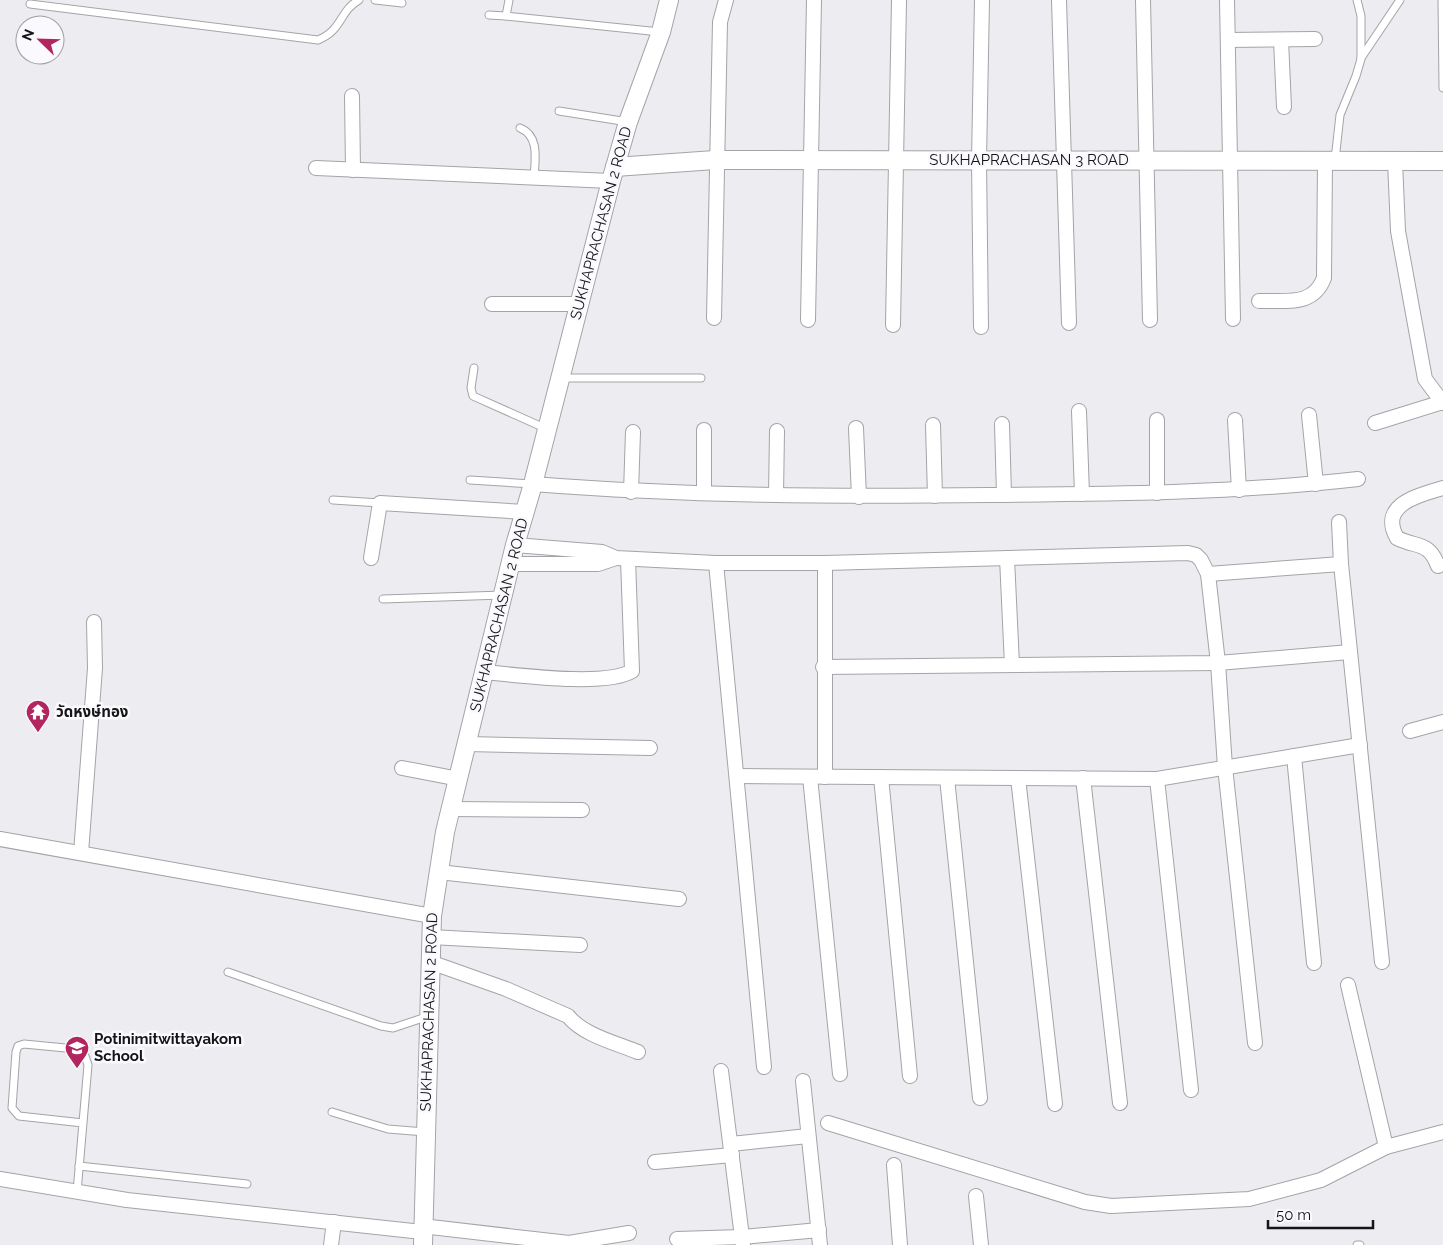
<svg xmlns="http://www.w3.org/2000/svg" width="1443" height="1245" viewBox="0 0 1443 1245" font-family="Raleway,'Noto Sans Thai',sans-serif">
  <rect width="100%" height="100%" fill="#edecf0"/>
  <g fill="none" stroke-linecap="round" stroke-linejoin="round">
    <defs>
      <g id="service">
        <polyline points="375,0 402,3"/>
        <polyline points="509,0 506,16 660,32"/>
        <polyline points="1442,0 1443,88"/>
        <path d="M30,4l288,36c25,-10 21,-29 41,-40"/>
        <polyline points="489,15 506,16"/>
        <polyline points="1361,58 1400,0"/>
        <polyline points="559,111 628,122"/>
        <path d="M520,128c20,8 15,32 14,50"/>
        <polyline points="1335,160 1340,115 1356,76 1361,59 1361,16 1357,0"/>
        <polyline points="474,368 471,388 473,396 547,429"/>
        <polyline points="561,378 701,378"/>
        <polyline points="470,480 532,484"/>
        <polyline points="333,500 380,503"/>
        <polyline points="383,599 503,595"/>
        <polyline points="228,972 381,1026 393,1028 429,1016"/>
        <polyline points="332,1112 388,1129 425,1132"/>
        <polyline points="79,1166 247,1184"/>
        <polyline points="77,1192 88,1065 85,1056 76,1049 24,1044 18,1046 16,1052 12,1108 19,1116 83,1123"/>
        <polyline points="1357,1245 1360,1245"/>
      </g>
      <g id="minor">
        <polyline points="1059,0 1069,323"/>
        <polyline points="1143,0 1150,320"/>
        <polyline points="1227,0 1233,319"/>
        <polyline points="1228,40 1315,39"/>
        <polyline points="1281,40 1284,107"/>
        <polyline points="352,96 353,170"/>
        <polyline points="1395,161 1398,231 1425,379 1443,403"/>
        <polyline points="316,168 611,181"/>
        <path d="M1259,301c27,-1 54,6 65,-23l1,-117"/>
        <polyline points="492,304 579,304"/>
        <polyline points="714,318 720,22 726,0"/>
        <polyline points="808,320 814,0"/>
        <polyline points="893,325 899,0"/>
        <polyline points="981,327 979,160 982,0"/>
        <polyline points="1079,411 1082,494"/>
        <polyline points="1309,415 1316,484"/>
        <polyline points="1157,420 1157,493"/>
        <polyline points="1235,420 1239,490"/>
        <polyline points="1375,423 1443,402"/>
        <polyline points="1002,424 1004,495"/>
        <polyline points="933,425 935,496"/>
        <polyline points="856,428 859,497"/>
        <polyline points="704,430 704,492"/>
        <path d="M533,484c152,12 304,13 456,11 124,-1 246,-2 369,-16"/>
        <polyline points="631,492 633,432"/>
        <polyline points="776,495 777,431"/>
        <polyline points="1339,522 1341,564 1382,962"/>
        <polyline points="515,545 602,552 616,558 716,563 825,563 1188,553 1196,555 1201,560 1208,574 1218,663 1225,767 1255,1043"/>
        <polyline points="371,558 380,503 525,512"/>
        <polyline points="1007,558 1012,665"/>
        <polyline points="716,563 764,1067"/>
        <polyline points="825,563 825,777"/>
        <polyline points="512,564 598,564 616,558"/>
        <path d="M1438,566c-9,-25 -21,-18 -41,-28 -19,-34 23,-43 46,-50"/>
        <polyline points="1208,574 1341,564"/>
        <polyline points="823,667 1218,663 1350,652"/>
        <path d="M484,672c33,3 122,15 148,-1l-4,-112"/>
        <polyline points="1410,731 1443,722"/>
        <polyline points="467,744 650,748"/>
        <polyline points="1294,756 1314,963"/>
        <polyline points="402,768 459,779"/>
        <polyline points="737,776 1157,779 1360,745"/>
        <polyline points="810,777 840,1074"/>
        <polyline points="881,777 910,1076"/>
        <polyline points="947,778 980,1098"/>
        <polyline points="1018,778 1055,1104"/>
        <polyline points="1083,778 1120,1103"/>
        <polyline points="1157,779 1191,1090"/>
        <polyline points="451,809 582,810"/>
        <polyline points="0,839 432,916"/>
        <polyline points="81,853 95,668 94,622"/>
        <polyline points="439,872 679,899"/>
        <polyline points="431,937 580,945"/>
        <path d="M430,962l76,27 62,27c15,19 48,27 70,36"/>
        <polyline points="1348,985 1386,1147"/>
        <polyline points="721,1071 743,1245"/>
        <polyline points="803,1081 820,1245"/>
        <polyline points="828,1123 1085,1202 1111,1206 1249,1199 1321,1180 1386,1147 1443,1132"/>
        <polyline points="731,1144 808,1136"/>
        <polyline points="655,1162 732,1155"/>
        <polyline points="894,1165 900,1245"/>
        <polyline points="0,1179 127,1200 422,1232"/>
        <polyline points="976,1196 981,1245"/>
        <polyline points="422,1226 569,1243 629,1233"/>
        <polyline points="677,1239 742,1237 819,1230"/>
        <polyline points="331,1245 334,1222"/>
      </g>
      <g id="tertiary">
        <polyline points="615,167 715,160 1443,161"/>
        <polyline points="423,1245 432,916 445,832 515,545 533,484 611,181 628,122 661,32 669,0"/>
      </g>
    </defs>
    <!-- service casing -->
    <use href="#service" stroke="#a4a4a8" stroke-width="9"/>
    <!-- minor casing -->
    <use href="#minor" stroke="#a4a4a8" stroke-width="16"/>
    <!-- tertiary casing -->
    <use href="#tertiary" stroke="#a4a4a8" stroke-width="20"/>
    <!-- service -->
    <use href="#service" stroke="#fff" stroke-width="7"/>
    <!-- minor -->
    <use href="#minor" stroke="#fff" stroke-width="14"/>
    <!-- tertiary -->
    <use href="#tertiary" stroke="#fff" stroke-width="18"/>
  </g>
  <!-- icons -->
  <defs>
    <symbol id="temple-pin" viewBox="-11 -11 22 30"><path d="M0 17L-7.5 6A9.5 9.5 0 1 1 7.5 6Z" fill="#b2255e" stroke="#fafafe"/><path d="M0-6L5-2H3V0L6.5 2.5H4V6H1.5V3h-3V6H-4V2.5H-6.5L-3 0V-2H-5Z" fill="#fff"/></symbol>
    <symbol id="school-pin" viewBox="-11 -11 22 30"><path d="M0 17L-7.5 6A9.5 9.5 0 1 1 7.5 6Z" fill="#b2255e" stroke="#fafafe"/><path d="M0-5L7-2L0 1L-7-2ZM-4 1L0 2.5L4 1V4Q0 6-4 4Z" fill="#fff"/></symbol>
  </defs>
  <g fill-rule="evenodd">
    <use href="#temple-pin" x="24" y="698" width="28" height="38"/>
    <use href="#school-pin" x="63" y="1034" width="28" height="38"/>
  </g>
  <g text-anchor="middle" stroke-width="5" stroke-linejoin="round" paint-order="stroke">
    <!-- street labels -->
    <g font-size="15" fill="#151516" stroke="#fafafe">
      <text x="1029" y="165">SUKHAPRACHASAN 3 ROAD</text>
      <text transform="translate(601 223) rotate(-75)" y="5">SUKHAPRACHASAN 2 ROAD</text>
      <text transform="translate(499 615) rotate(-76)" y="5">SUKHAPRACHASAN 2 ROAD</text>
      <text transform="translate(429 1012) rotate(-88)" y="5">SUKHAPRACHASAN 2 ROAD</text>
    </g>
    <!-- poi labels -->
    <g font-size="15" font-weight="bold" fill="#151516" stroke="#fafafe" text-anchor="start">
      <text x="56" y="717">วัดหงษ์ทอง</text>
      <text x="94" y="1044">Potinimitwittayakom<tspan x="94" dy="17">School</tspan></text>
    </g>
  </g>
  <!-- north arrow -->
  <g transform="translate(40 40) rotate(293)"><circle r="24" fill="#fafafe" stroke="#9e9ea1"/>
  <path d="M0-4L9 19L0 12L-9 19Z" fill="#b2255e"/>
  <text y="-8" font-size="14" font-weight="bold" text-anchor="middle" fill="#151516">N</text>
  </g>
  <!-- scale -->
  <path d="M1268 1220v8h105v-8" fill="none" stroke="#151516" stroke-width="2.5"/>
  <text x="1276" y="1220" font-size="15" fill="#151516" stroke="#fafafe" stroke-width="4" paint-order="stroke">50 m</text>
</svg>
